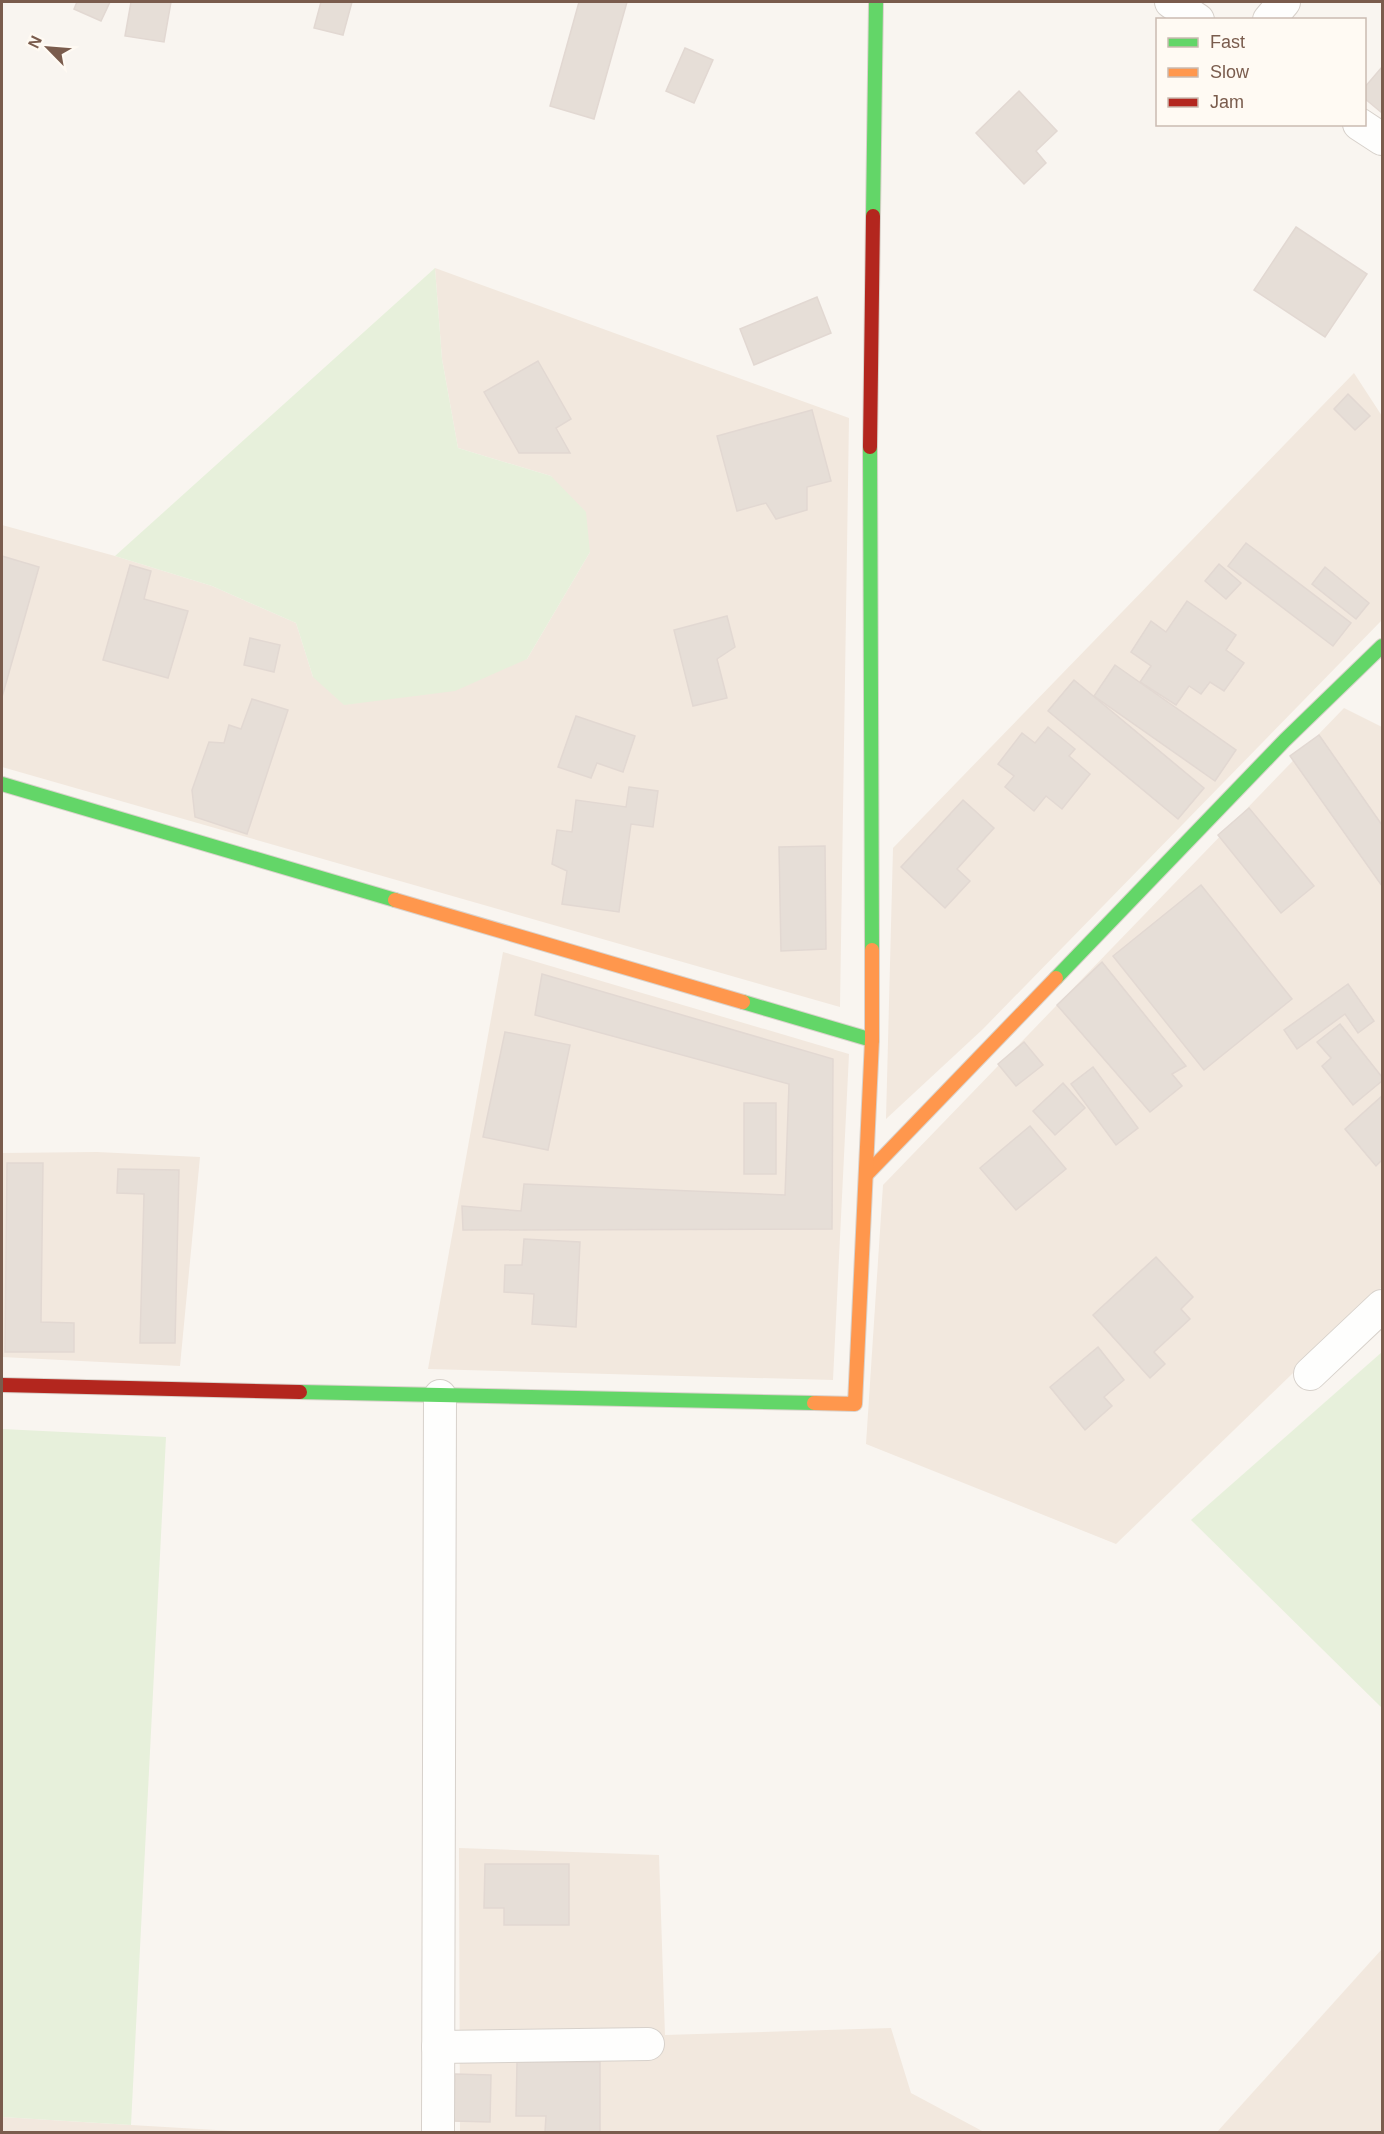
<svg xmlns="http://www.w3.org/2000/svg" width="1384" height="2134" viewBox="0 0 1384 2134" font-family="Helvetica,sans-serif">
  <rect width="100%" height="100%" fill="#f9f5f0"/>
  <!-- residential -->
  <g fill="#f2e8de">
    <polygon points="435,268 849,418 840,1007 2,767 2,525 115,556 212,586 296,623 313,677 527,659 590,552 551,476 458,448 442,359"/>
    <polygon points="1354,373 1382,416 1382,620 983,1029 886,1119 893,848"/>
    <polygon points="1344,708 1382,727 1382,1287 1116,1544 866,1444 883,1185"/>
    <polygon points="503,952 849,1054 833,1380 428,1369"/>
    <polygon points="97,1152 200,1157 180,1366 2,1357 2,1153"/>
    <polygon points="459,1848 659,1855 665,2035 891,2028 911,2093 984,2132 460,2132"/>
    <polygon points="1382,1949 1382,2132 1217,2132"/>
    <polygon points="2,2117 131,2125 250,2132 2,2132"/>
  </g>
  <!-- green -->
  <g fill="#e7f0db">
    <polygon points="435,268 442,359 458,448 551,476 586,512 590,552 527,659 455,691 344,705 313,677 296,623 212,586 115,556"/>
    <polygon points="1382,1352 1382,1708 1191,1520"/>
    <polygon points="2,1429 166,1437 131,2125 2,2117"/>
  </g>
  <!-- building -->
  <g fill="#e6ded7" stroke="#e2d8d2" stroke-width="1.5">
    <polygon points="77,2 110,2 101,21 74,9"/>
    <polygon points="131,2 171,2 164,42 125,36"/>
    <polygon points="321,2 352,2 343,35 314,28"/>
    <polygon points="579,2 627,2 594,119 550,106"/>
    <polygon points="685,48 713,60 694,103 666,91"/>
    <polygon points="1382,67 1382,113 1364,98 1364,88"/>
    <polygon points="1019,91 1057,131 1036,151 1046,163 1024,184 976,133"/>
    <polygon points="1296,227 1367,274 1325,337 1254,290"/>
    <polygon points="817,297 831,333 754,365 740,329"/>
    <polygon points="538,361 571,419 556,428 570,453 519,453 484,392"/>
    <polygon points="1348,394 1370,416 1355,430 1334,409"/>
    <polygon points="812,410 831,481 807,487 807,510 776,519 766,503 737,511 717,436"/>
    <polygon points="1246,543 1351,623 1333,646 1228,566"/>
    <polygon points="2,556 39,567 2,697"/>
    <polygon points="1219,564 1241,583 1226,599 1205,581"/>
    <polygon points="130,565 151,571 144,599 188,611 168,678 103,660"/>
    <polygon points="1325,567 1369,603 1356,619 1312,584"/>
    <polygon points="1187,601 1236,635 1226,650 1244,663 1224,691 1210,682 1201,694 1189,686 1176,705 1140,682 1151,666 1131,652 1151,621 1166,632"/>
    <polygon points="727,616 735,647 717,659 727,698 693,706 674,630"/>
    <polygon points="250,638 280,645 274,672 244,665"/>
    <polygon points="1115,665 1236,750 1215,781 1094,696"/>
    <polygon points="1074,680 1204,788 1178,819 1048,711"/>
    <polygon points="252,699 288,710 247,834 195,817 192,790 209,742 224,743 229,725 241,729"/>
    <polygon points="576,716 635,736 623,772 597,763 591,778 558,767"/>
    <polygon points="1048,727 1075,749 1069,756 1090,774 1062,809 1046,796 1034,811 1005,787 1014,776 998,764 1022,733 1035,743"/>
    <polygon points="1319,735 1382,825 1382,886 1290,756"/>
    <polygon points="629,787 658,791 653,827 631,824 619,912 562,904 567,871 552,864 557,830 572,832 576,800 626,807"/>
    <polygon points="963,800 994,828 957,869 970,881 945,908 901,867"/>
    <polygon points="1249,808 1314,886 1281,913 1218,835"/>
    <polygon points="825,846 826,949 781,951 779,847"/>
    <polygon points="1201,885 1292,999 1204,1070 1113,956"/>
    <polygon points="1102,962 1186,1066 1172,1074 1182,1086 1150,1112 1057,1005"/>
    <polygon points="542,974 833,1059 832,1229 463,1230 462,1206 521,1211 524,1184 785,1195 789,1084 535,1015"/>
    <polygon points="1348,984 1374,1021 1358,1033 1345,1014 1297,1049 1284,1030"/>
    <polygon points="1340,1024 1382,1077 1382,1081 1353,1105 1322,1066 1331,1058 1317,1042"/>
    <polygon points="505,1032 570,1045 548,1150 483,1137"/>
    <polygon points="1024,1042 1043,1065 1016,1086 998,1064"/>
    <polygon points="1093,1067 1138,1128 1116,1145 1071,1084"/>
    <polygon points="1063,1083 1085,1108 1055,1135 1033,1111"/>
    <polygon points="1382,1096 1382,1160 1376,1166 1345,1129"/>
    <rect x="744" y="1103" width="32" height="71"/>
    <polygon points="1030,1126 1066,1169 1016,1210 980,1168"/>
    <polygon points="7,1163 43,1163 41,1322 74,1323 74,1352 5,1352"/>
    <polygon points="118,1169 179,1170 175,1343 140,1343 144,1194 117,1193"/>
    <polygon points="524,1239 580,1242 576,1327 532,1324 534,1294 504,1292 505,1265 522,1265"/>
    <polygon points="1156,1257 1193,1297 1181,1309 1190,1319 1154,1352 1165,1364 1150,1378 1093,1315"/>
    <polygon points="1098,1347 1124,1380 1104,1397 1112,1406 1085,1430 1050,1387"/>
    <polygon points="485,1864 569,1864 569,1925 504,1925 504,1908 484,1908"/>
    <polygon points="517,2062 600,2062 600,2132 545,2132 546,2116 516,2116"/>
    <polygon points="455,2074 491,2075 490,2122 454,2121"/>
  </g>
  <g fill="none" stroke-linecap="round" stroke-linejoin="round">
    <defs>
      <g id="street">
        <polyline points="1171,2 1198,20"/>
        <polyline points="1269,20 1284,2"/>
        <polyline points="1359,124 1382,139"/>
        <polyline points="1310,1374 1382,1306"/>
        <polyline points="438,2047 648,2044"/>
        <polyline points="438,2132 440,1396"/>
      </g>
      <g id="fast">
        <polyline points="873,216 876,2"/>
        <polyline points="870,447 872,950"/>
        <polyline points="2,784 395,900"/>
        <polyline points="1056,978 1285,740 1382,646"/>
        <polyline points="743,1002 872,1040"/>
        <polyline points="300,1392 814,1403"/>
      </g>
      <g id="slow">
        <polyline points="395,900 743,1002"/>
        <polyline points="866,1175 1056,978"/>
        <polyline points="814,1403 855,1404 872,1040 872,950"/>
      </g>
      <g id="jam">
        <polyline points="870,447 873,216"/>
        <polyline points="2,1385 300,1392"/>
      </g>
    </defs>
    <!-- street casing -->
    <use href="#street" stroke="#d7d1cb" stroke-width="34"/>
    <!-- fast casing -->
    <use href="#fast" stroke="#d9d2cb" stroke-width="16"/>
    <!-- slow casing -->
    <use href="#slow" stroke="#d9d2cb" stroke-width="16"/>
    <!-- jam casing -->
    <use href="#jam" stroke="#d9d2cb" stroke-width="16"/>
    <!-- street -->
    <use href="#street" stroke="#fefefd" stroke-width="32"/>
    <!-- fast -->
    <use href="#fast" stroke="#63d668" stroke-width="14"/>
    <!-- slow -->
    <use href="#slow" stroke="#ff974d" stroke-width="14"/>
    <!-- jam -->
    <use href="#jam" stroke="#b3261e" stroke-width="14"/>
  </g>
  <!-- border -->
  <rect width="1384" height="2134" fill="none" stroke="#7a5c4d" stroke-width="6"/>
  <!-- legend -->
  <rect x="1156" y="18" width="210" height="108" fill="#fffaf3" stroke="#cabbb1" stroke-width="1.5"/>
  <rect x="1168" y="38" width="30" height="9" fill="#63d668" stroke="#cabbb1" stroke-width="1.5"/>
  <text x="1210" y="48" font-size="18" fill="#7a5c4d">Fast</text>
  <rect x="1168" y="68" width="30" height="9" fill="#ff974d" stroke="#cabbb1" stroke-width="1.5"/>
  <text x="1210" y="78" font-size="18" fill="#7a5c4d">Slow</text>
  <rect x="1168" y="98" width="30" height="9" fill="#b3261e" stroke="#cabbb1" stroke-width="1.5"/>
  <text x="1210" y="108" font-size="18" fill="#7a5c4d">Jam</text>
  <!-- north arrow -->
  <g transform="translate(48 48) rotate(295)" stroke="#fffaf3" stroke-width="4.5" paint-order="stroke">
  <path d="M0-4.5L10 22L0 15L-10 22Z" fill="#7a5c4d"/>
  <text y="-9" font-size="16" font-weight="bold" text-anchor="middle" fill="#7a5c4d">N</text>
  </g>
</svg>
